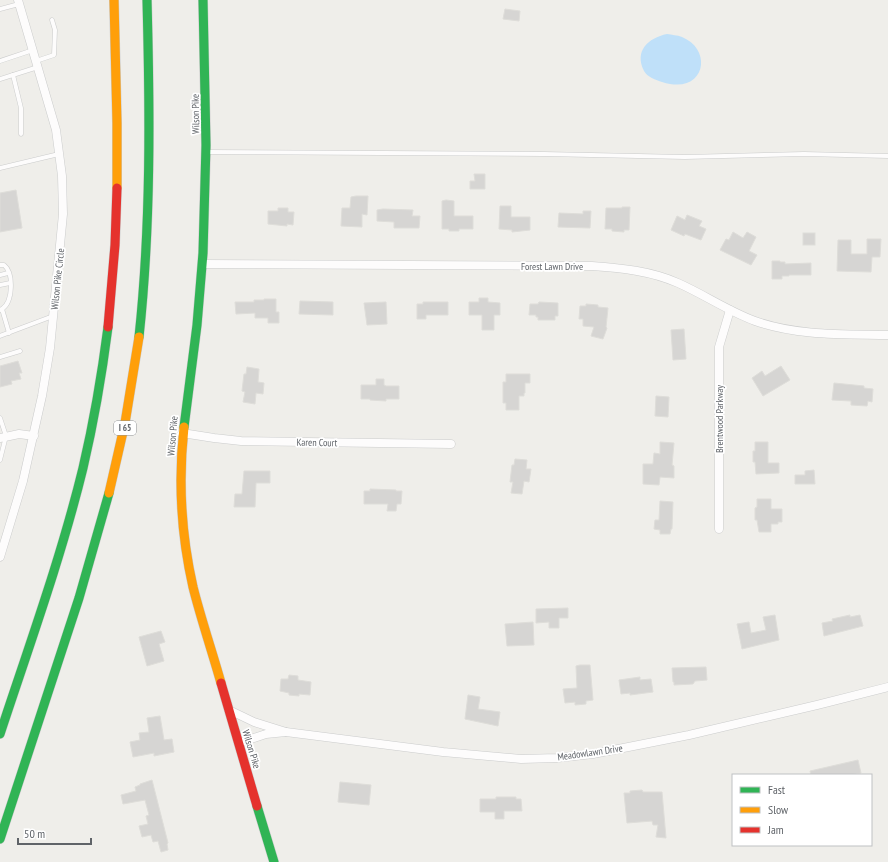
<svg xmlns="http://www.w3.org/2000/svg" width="888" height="862" viewBox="0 0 888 862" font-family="'PT Sans Narrow',sans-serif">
  <rect width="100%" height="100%" fill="#efeeea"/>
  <!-- water -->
  <path fill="#bfe0f9" d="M667,34c5,1 10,1 15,3 32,13 23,59 -20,45 -6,-2 -15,-5 -18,-11 -10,-20 4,-33 23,-37z"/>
  <!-- building -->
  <g fill="#d6d5d3" stroke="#deddd9">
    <polygon points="505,9 520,11 519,21 503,19"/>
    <polygon points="474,174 485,174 485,189 470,189 470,181 475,181"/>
    <polygon points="16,190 22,228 0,232 0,193"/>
    <polygon points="356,196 368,196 367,215 362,214 362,227 341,226 342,208 350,208 351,197"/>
    <polygon points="446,200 454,201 454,216 473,216 473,229 459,229 459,231 449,231 449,229 442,229 442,201"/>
    <polygon points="500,206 511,206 511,217 530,217 530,230 512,232 512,230 499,229"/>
    <polygon points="622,207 630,207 629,230 624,230 624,232 612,231 612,229 605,229 606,208 622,208"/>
    <polygon points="278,208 288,208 288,212 294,212 293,225 287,224 287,226 268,224 268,211 278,211"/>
    <polygon points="383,209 413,210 412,216 420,216 419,228 394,228 394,222 377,221 377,210"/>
    <polygon points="583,211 591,211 590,228 558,227 559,213 583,214"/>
    <polygon points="687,215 702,221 699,226 706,229 701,240 685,234 684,236 671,230 677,216 685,220"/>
    <polygon points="733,232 743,238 747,232 756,237 749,251 757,255 751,265 720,250 726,239 729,240"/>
    <rect x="803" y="233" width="12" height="12"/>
    <polygon points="867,239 881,239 880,257 872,257 871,272 837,271 838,240 851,240 851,254 867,254"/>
    <polygon points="772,261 780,261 780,262 785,262 785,264 811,263 811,275 789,275 789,276 782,276 782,279 772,279"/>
    <polygon points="479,298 488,298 488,302 500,303 500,315 494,315 494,330 482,330 482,315 469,315 469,302 479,302"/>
    <polygon points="264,299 276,299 276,312 279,312 279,323 268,323 268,318 255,318 255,313 236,314 235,302 254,302 254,300 264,300"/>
    <polygon points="300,301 333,302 333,315 299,314"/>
    <polygon points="386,302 387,324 367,325 364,303"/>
    <polygon points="423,302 448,302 448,315 426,315 426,319 417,319 417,304 423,304"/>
    <polygon points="539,302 558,303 558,316 555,316 555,320 538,320 538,317 536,317 536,315 529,315 530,304 538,304"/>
    <polygon points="586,304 598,305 598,307 608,308 606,327 607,328 603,339 591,336 594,327 583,326 583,319 579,319 580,306 586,306"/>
    <polygon points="684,329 686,359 673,360 671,330"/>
    <polygon points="18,361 22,373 19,373 21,379 11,381 12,384 0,387 0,366"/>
    <polygon points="781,366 790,380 763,396 752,378 762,371 765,376"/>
    <polygon points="247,367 259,369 258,382 264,383 263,394 256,393 255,404 243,402 245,392 242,391 244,374 246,374"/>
    <polygon points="506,374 530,374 530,383 525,383 525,393 524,393 524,396 519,396 519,410 506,410 506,403 503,403 503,382 506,382"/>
    <polygon points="376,379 384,379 384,385 386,386 399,386 399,399 386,399 386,401 370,400 370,399 361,399 361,385 376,385"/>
    <polygon points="834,383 864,386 864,388 873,389 872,402 868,401 867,406 851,405 851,401 832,400"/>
    <polygon points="656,396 669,397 668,417 655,416"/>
    <polygon points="660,442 674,443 672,465 674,466 674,478 660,477 659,485 643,484 643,464 653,464 654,453 660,454"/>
    <polygon points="755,442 768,442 768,463 779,463 779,473 756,474 755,462 753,462 753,451 755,451"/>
    <polygon points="515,459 527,460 526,469 531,469 529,482 524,481 522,494 511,493 513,482 510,482 512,465 514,465"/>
    <polygon points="814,470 815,484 795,484 795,475 805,475 805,471"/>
    <polygon points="244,471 270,471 270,483 256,483 255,507 234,507 235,494 242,494"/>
    <polygon points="370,489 396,490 396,491 402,491 401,504 397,504 396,511 387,511 388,504 364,504 364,491 370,491"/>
    <polygon points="757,499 771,499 771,509 782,509 782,522 778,522 778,524 771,524 771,532 759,532 757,520 755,520 755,508 757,507"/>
    <polygon points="660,501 673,502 672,529 671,529 670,534 660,534 660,530 654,529 655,520 659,520"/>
    <polygon points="568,608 568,618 559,618 559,628 549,628 549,622 536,623 536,609"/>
    <polygon points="775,615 779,640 742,649 737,624 749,622 751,633 766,630 763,617"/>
    <polygon points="850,615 850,617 860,615 863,626 824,636 822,623 833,621 832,619"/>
    <polygon points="533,622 534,645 507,646 505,624"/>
    <polygon points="161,631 165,642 159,644 164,661 147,666 139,637"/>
    <polygon points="580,665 590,665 593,700 586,701 586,704 575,705 575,702 565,703 563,689 577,688 576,666"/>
    <polygon points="706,667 707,680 695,681 693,684 674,685 674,682 673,682 672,668"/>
    <polygon points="289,675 298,676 298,680 311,682 310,695 299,694 299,696 289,695 289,693 280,691 281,679 288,679"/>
    <polygon points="640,677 640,680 651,679 653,692 630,695 630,693 621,694 619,680"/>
    <polygon points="468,695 480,697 478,709 500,712 498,726 465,719"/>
    <polygon points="160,716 164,740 172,739 174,752 154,756 154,753 133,757 130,742 140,740 139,733 149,732 147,718"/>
    <polygon points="858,760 861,773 850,775 811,775 810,771"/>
    <polygon points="152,780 168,843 167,844 168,850 161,852 158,841 153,842 151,835 142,837 139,826 148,824 146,816 149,815 145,800 123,804 121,795 136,791 135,787 140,785 140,784"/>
    <polygon points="340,782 371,785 369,805 338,802"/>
    <polygon points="642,790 643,792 662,792 666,838 656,837 658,825 653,825 652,821 627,823 624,793 630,793 630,791"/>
    <polygon points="496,797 516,797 516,799 521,799 522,811 504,811 504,819 495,819 495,812 480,812 480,799 496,799"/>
  </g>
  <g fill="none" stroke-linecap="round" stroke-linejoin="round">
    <defs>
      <g id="lane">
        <polyline points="0,9 19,4"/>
        <polyline points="0,61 33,50"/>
        <polyline points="36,61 54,55 55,30 52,20"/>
        <polyline points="13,75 21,108 21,134"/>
        <polyline points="0,79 38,67"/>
        <polyline points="207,152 544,154 685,157 804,154 888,156"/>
        <polyline points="0,168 59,154"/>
        <path d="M0,265h4c10,8 9,37 -2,44"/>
        <polyline points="0,275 8,273"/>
        <polyline points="0,285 10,283"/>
        <polyline points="1,310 2,309 9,333"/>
        <polyline points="0,336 53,316"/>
        <polyline points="0,357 20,351"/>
        <polyline points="0,418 6,436 0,460"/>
      </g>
      <g id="street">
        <path d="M203,264l389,2c29,2 59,5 86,17 27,12 50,28 77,38 42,15 89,13 133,14"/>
        <polyline points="182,433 214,438 241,441 451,444"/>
        <polyline points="0,438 19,434 34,436"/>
        <polyline points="719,529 719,347 730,310"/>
        <polyline points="0,557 23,481 42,396 50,348 63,214 62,176 56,130 18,0"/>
        <polyline points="229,710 254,722 286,732 266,734 239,743"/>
        <polyline points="286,732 443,752 521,759 557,758 593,754 689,735 817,705 888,687"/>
      </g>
      <g id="fast">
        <path d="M139,337c12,-112 11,-224 8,-337"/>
        <polyline points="184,427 197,325 203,253 206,145 203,0"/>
        <path d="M0,734c29,-88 61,-176 83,-266 11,-47 19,-94 25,-141"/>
        <polyline points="257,806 274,862"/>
        <polyline points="0,839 79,598 109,493"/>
      </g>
      <g id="slow">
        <polyline points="114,0 117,123 117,188"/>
        <path d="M184,427c-6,54 -3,107 9,160 8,32 19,64 28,96"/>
        <polyline points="109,493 125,423 139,337"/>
      </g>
      <g id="jam">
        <polyline points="108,327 115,245 117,188"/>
        <polyline points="221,683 257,806"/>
      </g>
    </defs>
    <!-- lane casing -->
    <use href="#lane" stroke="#cbcccc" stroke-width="5"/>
    <!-- street casing -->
    <use href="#street" stroke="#cbcccc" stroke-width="9"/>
    <!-- fast casing -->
    <use href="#fast" stroke="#cacacb" stroke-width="10"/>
    <!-- slow casing -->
    <use href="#slow" stroke="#cacacb" stroke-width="10"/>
    <!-- jam casing -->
    <use href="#jam" stroke="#cacacb" stroke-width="10"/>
    <!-- lane -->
    <use href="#lane" stroke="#fdfcfc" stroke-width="4"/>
    <!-- street -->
    <use href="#street" stroke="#fdfcfc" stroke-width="8"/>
    <!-- fast -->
    <use href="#fast" stroke="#30b455" stroke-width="9"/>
    <!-- slow -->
    <use href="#slow" stroke="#ff9f0a" stroke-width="9"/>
    <!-- jam -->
    <use href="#jam" stroke="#e5322d" stroke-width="9"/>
  </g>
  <g text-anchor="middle" stroke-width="3.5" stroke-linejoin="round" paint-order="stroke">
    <!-- shield labels -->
    <rect fill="#fff" stroke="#8f9295" stroke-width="1" x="114" y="421" width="22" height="14" rx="3"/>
    <g font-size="9" font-weight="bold" fill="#5f6368">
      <text x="125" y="431">I 65</text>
    </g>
    <!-- street labels -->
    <g font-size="10" fill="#5f6368" stroke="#fff">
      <text transform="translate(195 114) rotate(-91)" y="4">Wilson Pike</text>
      <text x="552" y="270">Forest Lawn Drive</text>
      <text transform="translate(57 279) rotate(-84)" y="4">Wilson Pike Circle</text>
      <text transform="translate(719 419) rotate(-90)" y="4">Brentwood Parkway</text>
      <text transform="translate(172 436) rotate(-85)" y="4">Wilson Pike</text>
      <text transform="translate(317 442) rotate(1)" y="4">Karen Court</text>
      <text transform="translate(252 749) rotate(73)" y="4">Wilson Pike</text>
      <text transform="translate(590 752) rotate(-8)" y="4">Meadowlawn Drive</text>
    </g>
  </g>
  <!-- legend -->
  <rect x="732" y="774" width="140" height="72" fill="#ffffff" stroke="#bfc1c3"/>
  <rect x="740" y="787" width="20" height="6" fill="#30b455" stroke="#bfc1c3"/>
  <text x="768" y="794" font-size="12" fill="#5f6368">Fast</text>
  <rect x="740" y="807" width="20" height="6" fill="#ff9f0a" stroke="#bfc1c3"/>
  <text x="768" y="814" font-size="12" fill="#5f6368">Slow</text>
  <rect x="740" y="827" width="20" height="6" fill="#e5322d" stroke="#bfc1c3"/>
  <text x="768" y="834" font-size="12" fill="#5f6368">Jam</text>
  <!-- scale -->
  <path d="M18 838v6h73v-6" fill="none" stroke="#5f6368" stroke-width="2"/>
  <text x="24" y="838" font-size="12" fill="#5f6368" stroke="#ffffff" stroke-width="3" paint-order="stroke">50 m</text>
</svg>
